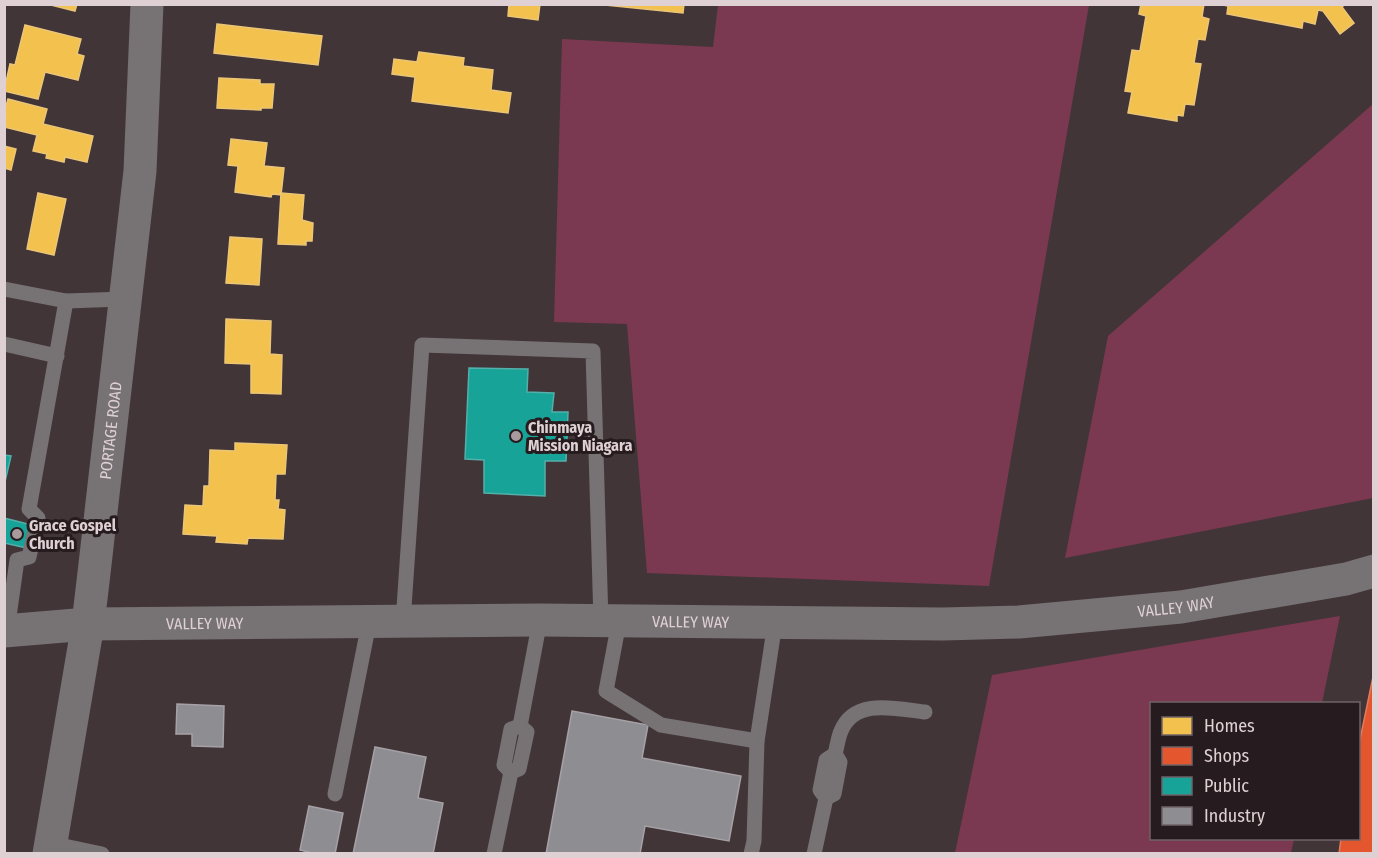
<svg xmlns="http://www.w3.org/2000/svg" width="1378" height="858" viewBox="0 0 1378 858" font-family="'Fira Sans Condensed',sans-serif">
  <rect width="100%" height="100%" fill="#413538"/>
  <!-- green -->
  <g fill="#7a3950">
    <polygon points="718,5 1089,5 989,586 647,573 627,324 554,322 562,39 713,47"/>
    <polygon points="1373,104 1373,498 1065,558 1108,336"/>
    <polygon points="1340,616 1322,703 1152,704 1152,838 1294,839 1291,853 955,853 992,675"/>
  </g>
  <!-- homes -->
  <g fill="#f2c14e" stroke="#ecc676" stroke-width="1.5">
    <polygon points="47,4 77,4 75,11"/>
    <polygon points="509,4 540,4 538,20 508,16"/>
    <polygon points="595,4 684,4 683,13"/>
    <polygon points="1141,4 1204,4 1202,17 1209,19 1205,40 1198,39 1194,63 1201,64 1194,105 1185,104 1183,116 1177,115 1177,121 1128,113 1132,92 1125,91 1132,50 1140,51 1146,16 1139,14"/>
    <polygon points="1218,4 1345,4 1342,7 1354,23 1340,34 1323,11 1318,10 1315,24 1303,21 1302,28 1227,14 1228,6"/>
    <polygon points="217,24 322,36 318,65 214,53"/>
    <polygon points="25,25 81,39 77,54 84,56 78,80 45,72 38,99 4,91 10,64 15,65"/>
    <polygon points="419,52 464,58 463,66 493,70 491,90 511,93 508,113 412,101 415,77 392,74 394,59 417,62"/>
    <polygon points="219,78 260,80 260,84 274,84 272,108 261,108 261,110 217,108"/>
    <polygon points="8,99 47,109 43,124 93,136 87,162 65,157 64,162 46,158 47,154 33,151 37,135 4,127 4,113"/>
    <polygon points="231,139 267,143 264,166 284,168 281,195 272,194 271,197 235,192 238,166 228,165"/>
    <polygon points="4,146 16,149 11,170 4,168"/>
    <polygon points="38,193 66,199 54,255 27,249"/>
    <polygon points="281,193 304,195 302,220 313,223 312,241 306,241 306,245 278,244"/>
    <polygon points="230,237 262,239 259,285 226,283"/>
    <polygon points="226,319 271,321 270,354 282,355 281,394 251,393 251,364 225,363"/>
    <polygon points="235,443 287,445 285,474 276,474 275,500 279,500 278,509 285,510 283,539 248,538 247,544 216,542 217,536 183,534 185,505 203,506 204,486 209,486 210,450 235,451"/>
  </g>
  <!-- shops -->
  <polygon fill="#e4572e" stroke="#e27b60" stroke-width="1.5" points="1374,672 1374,854 1339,854 1341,838 1358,838 1358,749"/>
  <!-- public -->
  <g fill="#17a398" stroke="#53b0aa" stroke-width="1.5">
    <polygon points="469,368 528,369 527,392 554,393 552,412 568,412 566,461 545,461 545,496 484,493 484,460 465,459"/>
    <polygon points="4,455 11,456 4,486"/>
    <polygon points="4,518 32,525 27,548 4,543"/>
  </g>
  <!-- industry -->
  <g fill="#8d8d92" stroke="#a6a1a6" stroke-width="1.5">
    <polygon points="177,704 224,706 223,747 192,746 192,734 176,734"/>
    <polygon points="572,711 648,725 642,758 741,776 729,841 645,826 640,854 546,854"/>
    <polygon points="375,747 426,757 418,798 443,803 433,854 353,854"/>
    <polygon points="309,806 343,813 335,854 316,854 300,850"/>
  </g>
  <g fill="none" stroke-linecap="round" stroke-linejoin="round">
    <!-- service -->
    <g stroke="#777274" stroke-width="15">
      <polyline points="4,289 66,301 29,509 38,518 29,557 17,560 7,631"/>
      <polyline points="66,301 125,299"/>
      <polyline points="4,344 57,356"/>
      <polyline points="403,622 422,345 593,351 601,621"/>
      <polyline points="619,622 606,691 661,725 757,741 775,623"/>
      <polyline points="520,726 540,620"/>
      <polyline points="511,772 519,769 527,732 520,726"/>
      <polyline points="511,772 504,765 511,729 520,726"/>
      <polyline points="335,794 369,623"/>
      <polyline points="826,798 834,794 840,762 835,754"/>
      <polyline points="50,843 102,854"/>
      <polyline points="494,854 511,772"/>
      <polyline points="751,854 754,841 757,741"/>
      <path d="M814,854l12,-56 -6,-8 6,-30 9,-6c2,-7 3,-16 6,-23 14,-34 56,-22 84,-19"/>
    </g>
    <!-- tertiary -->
    <g stroke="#777274" stroke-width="33">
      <path id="s1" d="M4,631l84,-7 452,-4 403,4 76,-2 162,-15 165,-28 28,-8"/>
      <path id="s2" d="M49,854l39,-230 6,-51 46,-402 7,-167"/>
    </g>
  </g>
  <!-- markers -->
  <g fill="#a89a9d" stroke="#261b1e" stroke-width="2">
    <circle cx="516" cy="436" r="6"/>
    <circle cx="17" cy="534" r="6"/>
  </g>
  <g text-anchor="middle" stroke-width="6" stroke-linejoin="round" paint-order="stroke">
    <!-- poi labels -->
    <g font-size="16" font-weight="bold" fill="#dfd0d4" stroke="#261b1e" text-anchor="start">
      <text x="528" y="433">Chinmaya<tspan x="528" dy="18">Mission Niagara</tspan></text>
      <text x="29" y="531">Grace Gospel<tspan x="29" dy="18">Church</tspan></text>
    </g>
    <!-- street labels -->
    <g font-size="16" fill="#dfd0d4" stroke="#261b1e">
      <text dy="6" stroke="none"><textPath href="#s2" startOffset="428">PORTAGE ROAD</textPath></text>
      <text dy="6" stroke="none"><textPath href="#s1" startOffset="1173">VALLEY WAY</textPath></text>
      <text dy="6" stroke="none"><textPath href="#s1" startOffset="687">VALLEY WAY</textPath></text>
      <text dy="6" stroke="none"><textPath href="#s1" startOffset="201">VALLEY WAY</textPath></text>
    </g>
  </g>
  <!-- border -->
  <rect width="1378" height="858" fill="none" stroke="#dfd0d4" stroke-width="12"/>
  <!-- legend -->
  <rect x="1150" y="702" width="210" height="138" fill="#261b1e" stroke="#706367" stroke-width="1.5"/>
  <rect x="1162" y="717" width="30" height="18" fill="#f2c14e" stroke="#706367" stroke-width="1.5"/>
  <text x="1204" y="732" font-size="18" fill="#dfd0d4">Homes</text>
  <rect x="1162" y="747" width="30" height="18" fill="#e4572e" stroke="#706367" stroke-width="1.5"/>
  <text x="1204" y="762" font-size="18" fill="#dfd0d4">Shops</text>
  <rect x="1162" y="777" width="30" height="18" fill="#17a398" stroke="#706367" stroke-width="1.5"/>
  <text x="1204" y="792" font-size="18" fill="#dfd0d4">Public</text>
  <rect x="1162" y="807" width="30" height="18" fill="#8d8d92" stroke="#706367" stroke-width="1.5"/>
  <text x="1204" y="822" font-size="18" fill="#dfd0d4">Industry</text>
</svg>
